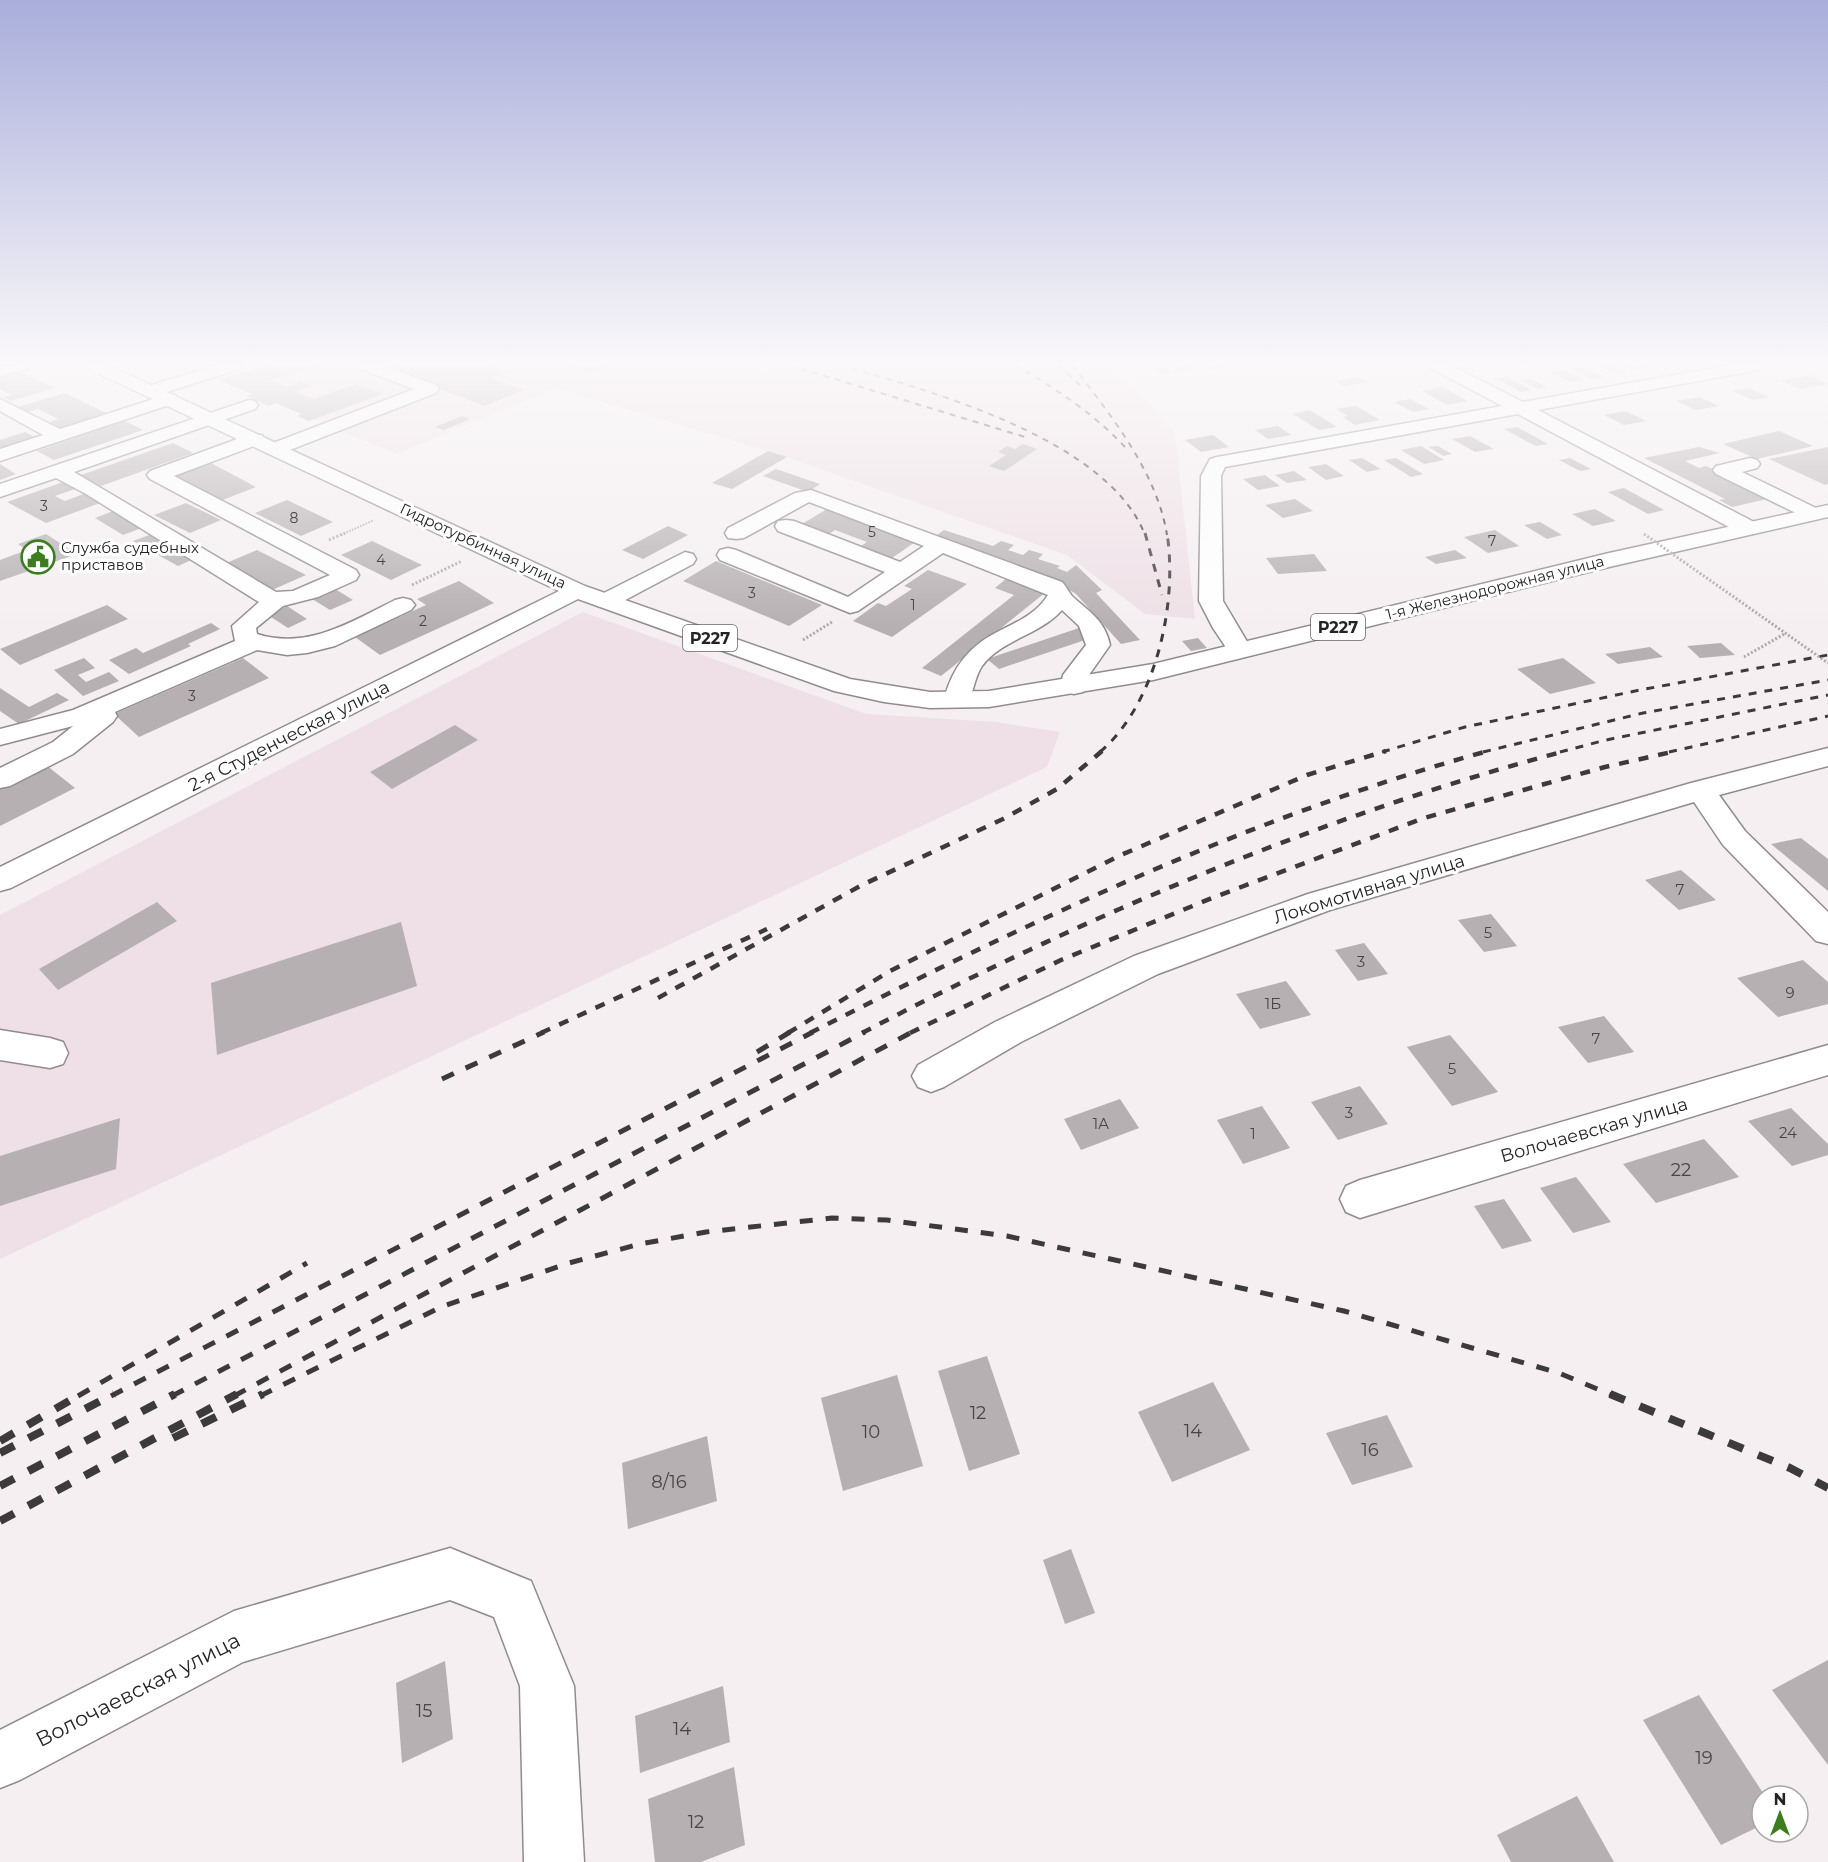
<svg xmlns="http://www.w3.org/2000/svg" width="1828" height="1862" viewBox="0 0 1828 1862" font-family="Montserrat,sans-serif">
  <rect width="100%" height="100%" fill="#f5eff2"/>
  <!-- built -->
  <g fill="#eee0e6">
    <polygon points="184,365 1113,365 1175,433 1195,619 1145,614 1067,555 768,451 555,388 397,454"/>
    <polygon points="583,612 866,714 996,722 1060,732 1047,767 0,1259 0,915"/>
  </g>
  <!-- building -->
  <g fill="#b6b0b3">
    <polygon points="267,365 322,365 270,380 286,387 301,382 312,386 296,392 314,399 357,384 383,394 309,421 297,416 301,414 276,403 269,406 246,396 252,394 219,380"/>
    <polygon points="393,365 488,365 508,372 491,378 524,390 485,406 384,368"/>
    <polygon points="564,365 611,365 590,374"/>
    <polygon points="1163,365 1173,372 1163,374 1152,367"/>
    <polygon points="1169,365 1189,365 1195,369 1178,372"/>
    <polygon points="1202,365 1230,365 1230,366 1209,370"/>
    <polygon points="1597,365 1613,365 1628,372 1616,374"/>
    <polygon points="1620,365 1654,365 1654,366 1631,370"/>
    <polygon points="1584,367 1605,377 1592,379 1571,369"/>
    <polygon points="1562,369 1584,380 1571,382 1549,372"/>
    <polygon points="19,371 55,388 11,401 3,397 12,395 0,389 0,376"/>
    <polygon points="1810,375 1828,384 1801,389 1780,381"/>
    <polygon points="1359,377 1368,382 1344,386 1336,381"/>
    <polygon points="1507,377 1532,390 1521,392 1496,379"/>
    <polygon points="1530,379 1547,387 1537,389 1520,380"/>
    <polygon points="1442,387 1468,401 1447,405 1422,391"/>
    <polygon points="1748,388 1769,397 1753,400 1732,391"/>
    <polygon points="65,393 106,413 60,428 50,422 58,419 38,409 28,412 18,407"/>
    <polygon points="1699,397 1719,406 1696,410 1676,401"/>
    <polygon points="1410,399 1429,409 1413,412 1394,402"/>
    <polygon points="1356,406 1380,420 1355,425 1343,417 1348,416 1336,409"/>
    <polygon points="1310,410 1337,427 1319,430 1293,414"/>
    <polygon points="1625,411 1646,421 1624,425 1604,415"/>
    <polygon points="462,416 470,419 444,430 435,427"/>
    <polygon points="125,421 143,430 54,460 37,451"/>
    <polygon points="1278,426 1291,435 1268,439 1255,430"/>
    <polygon points="1517,427 1548,444 1536,446 1504,429"/>
    <polygon points="1779,431 1813,446 1757,459 1723,444"/>
    <polygon points="25,432 35,437 0,449 0,440"/>
    <polygon points="1213,435 1229,447 1201,452 1185,440"/>
    <polygon points="1470,436 1494,449 1475,452 1452,439"/>
    <polygon points="173,443 193,453 101,486 81,475"/>
    <polygon points="1023,444 1037,449 1004,471 989,466 1006,455 998,452 1007,446 1015,449"/>
    <polygon points="1421,446 1444,460 1424,464 1401,450"/>
    <polygon points="1438,446 1452,454 1443,456 1429,447"/>
    <polygon points="1699,447 1720,453 1685,461 1699,468 1706,466 1755,489 1767,499 1732,507 1719,500 1725,499 1644,458"/>
    <polygon points="1828,447 1828,484 1825,485 1769,459"/>
    <polygon points="768,451 787,457 732,489 712,483"/>
    <polygon points="1362,458 1381,469 1367,472 1349,460"/>
    <polygon points="1396,458 1423,474 1411,477 1384,460"/>
    <polygon points="1570,458 1591,469 1580,471 1559,460"/>
    <polygon points="211,463 256,487 220,501 175,476"/>
    <polygon points="0,464 16,474 0,480"/>
    <polygon points="1326,464 1344,476 1326,480 1308,467"/>
    <polygon points="776,469 820,484 808,492 763,476"/>
    <polygon points="1294,471 1307,480 1287,483 1275,475"/>
    <polygon points="1265,475 1280,486 1258,490 1243,479"/>
    <polygon points="66,481 78,488 55,496 65,501 86,493 103,502 46,523 7,502"/>
    <polygon points="1624,488 1664,510 1648,514 1608,492"/>
    <polygon points="1295,499 1313,511 1283,518 1265,505"/>
    <polygon points="287,500 333,522 301,536 255,513"/>
    <polygon points="186,503 221,520 190,533 154,515"/>
    <polygon points="832,506 921,538 892,558 861,546 867,542 835,530 829,534 802,524"/>
    <polygon points="1595,509 1616,521 1593,526 1572,514"/>
    <polygon points="113,511 142,528 123,535 95,518"/>
    <polygon points="1540,522 1562,535 1547,539 1524,525"/>
    <polygon points="668,526 688,535 643,559 622,550"/>
    <polygon points="944,530 993,546 1001,541 1014,545 1008,550 1023,555 1029,550 1043,554 1038,559 1060,566 1057,568 1067,572 1076,565 1102,590 1096,593 1140,640 1121,644 1076,594 1055,581 933,538"/>
    <polygon points="1495,530 1519,546 1488,553 1464,537"/>
    <polygon points="46,534 77,554 0,581 0,560 27,550 18,544"/>
    <polygon points="152,534 196,558 178,566 133,541"/>
    <polygon points="372,541 422,565 391,580 341,555"/>
    <polygon points="257,550 306,575 272,590 224,564"/>
    <polygon points="1455,550 1467,558 1436,564 1425,557"/>
    <polygon points="1314,554 1327,571 1278,574 1266,558"/>
    <polygon points="716,561 822,605 789,626 683,581"/>
    <polygon points="928,570 967,584 892,637 853,621 878,603 886,606 912,589 904,586"/>
    <polygon points="1007,578 1046,592 941,676 922,668 1014,595 995,588"/>
    <polygon points="459,581 494,603 380,655 355,637 426,605 417,599"/>
    <polygon points="332,587 353,600 330,610 309,597"/>
    <polygon points="107,605 128,619 20,665 0,649"/>
    <polygon points="287,606 307,619 288,628 268,615"/>
    <polygon points="211,623 220,629 188,644 191,646 129,674 109,660 136,648 143,653"/>
    <polygon points="1079,628 1091,638 999,669 987,659"/>
    <polygon points="1198,638 1207,648 1191,651 1182,641"/>
    <polygon points="1721,643 1735,655 1700,658 1687,646"/>
    <polygon points="1650,647 1663,657 1618,664 1605,654"/>
    <polygon points="84,658 95,668 78,675 86,682 109,672 119,681 83,696 54,670"/>
    <polygon points="243,658 269,678 139,737 114,714"/>
    <polygon points="1563,658 1596,683 1550,694 1517,669"/>
    <polygon points="0,688 29,707 57,693 69,700 19,724 0,711"/>
    <polygon points="455,725 478,740 392,789 370,772"/>
    <polygon points="46,765 75,788 0,826 0,788"/>
    <polygon points="1801,838 1828,859 1828,891 1771,844"/>
    <polygon points="1681,870 1716,900 1679,910 1645,880"/>
    <polygon points="157,902 177,921 58,990 39,969"/>
    <polygon points="1491,914 1517,946 1484,952 1458,920"/>
    <polygon points="401,922 417,986 217,1055 211,983"/>
    <polygon points="1364,943 1388,974 1358,981 1335,950"/>
    <polygon points="1803,960 1828,982 1828,1004 1778,1017 1737,978"/>
    <polygon points="1286,981 1311,1015 1260,1029 1236,994"/>
    <polygon points="1604,1016 1634,1052 1588,1063 1558,1027"/>
    <polygon points="1450,1035 1498,1092 1452,1106 1407,1047"/>
    <polygon points="1360,1086 1388,1124 1338,1140 1311,1102"/>
    <polygon points="1120,1099 1139,1128 1081,1150 1064,1119"/>
    <polygon points="1262,1106 1290,1148 1243,1164 1217,1120"/>
    <polygon points="1791,1108 1828,1144 1828,1155 1792,1166 1748,1121"/>
    <polygon points="120,1118 116,1169 0,1206 0,1156"/>
    <polygon points="1704,1139 1739,1177 1656,1203 1623,1164"/>
    <polygon points="1576,1177 1611,1222 1573,1233 1540,1188"/>
    <polygon points="1504,1199 1532,1241 1502,1249 1474,1206"/>
    <polygon points="987,1356 1020,1454 969,1471 938,1371"/>
    <polygon points="897,1375 923,1466 843,1491 821,1398"/>
    <polygon points="1213,1382 1250,1450 1172,1482 1138,1412"/>
    <polygon points="1387,1415 1413,1467 1352,1485 1326,1433"/>
    <polygon points="707,1436 717,1501 628,1529 622,1463"/>
    <polygon points="1071,1549 1095,1613 1065,1624 1043,1560"/>
    <polygon points="1828,1660 1828,1765 1772,1690"/>
    <polygon points="445,1661 453,1739 402,1763 396,1683"/>
    <polygon points="723,1686 730,1742 640,1773 635,1716"/>
    <polygon points="1699,1695 1765,1796 1762,1796 1762,1825 1721,1845 1643,1720"/>
    <polygon points="734,1767 745,1845 701,1862 655,1862 648,1799"/>
    <polygon points="1577,1796 1614,1862 1511,1862 1497,1835"/>
  </g>
  <g fill="none" stroke-linecap="round" stroke-linejoin="round">
    <defs>
      <g id="minor">
        <polygon points="30,365 28,369 0,376 0,366"/>
        <polygon points="217,365 242,365 240,369 157,395 145,395 142,391 145,387"/>
        <polygon points="358,365 381,365 436,385 439,389 436,393 282,453 268,453 265,449 268,445 414,389 360,369"/>
        <polygon points="1430,365 1451,365 1523,402 1731,365 1767,365 1765,369 1759,370 1538,410 1756,523 1759,528 1756,533 1748,534 1740,533 1518,414 1225,467 1221,476 1223,601 1252,650 1249,655 1240,657 1231,655 1213,628 1199,601 1201,476 1210,459 1217,457 1502,406 1432,369"/>
        <polygon points="169,394 175,395 178,399 175,403 0,461 0,449 43,435 0,411 0,399 60,429"/>
        <path d="M249,400l6,1 3,4 -3,4 -181,63 202,120 17,-1 37,-16 -180,-96 -3,-4 3,-4 98,-36h14l2,4 -2,4 -88,33 182,94 3,5 -3,5 -38,17 -35,9 -27,22 1,6c50,16 94,-12 138,-34l8,-2 8,2 4,5 -4,5 -76,36 -28,7 -20,2 -30,-5 -142,62 2,4 -4,6 -40,32 -63,32 -10,2v-20l53,-26 20,-16 -73,19v-16l73,-19 162,-69 -3,-15 27,-24 -173,-108 -30,-16 -56,19v-13z"/>
        <polygon points="1750,458 1757,460 1760,464 1757,468 1742,472 1820,510 1824,514 1820,518 1813,520 1806,518 1716,474 1713,470 1716,466"/>
        <path d="M811,490l251,92c4,4 8,12 11,15 17,15 32,24 37,48l-21,30 -6,17 -9,2 -9,-2 -4,-6 2,-11 23,-30 -7,-19 -17,-16c-22,25 -60,29 -80,56 -8,12 -8,27 -16,39l-9,2 -9,-2 -4,-6c9,-33 26,-54 57,-69 18,-9 36,-17 47,-35l-105,-42 -85,58 -8,2 -130,-53 -3,-5 3,-5 8,-2 8,2 112,47 37,-25 -107,-41 -3,-5 3,-5 8,-1 8,1 106,41 24,-16 -115,-44 -65,36 -8,1 -8,-1 -3,-5 3,-5 67,-35z"/>
        <polygon points="685,552 693,554 696,559 693,564 614,606 606,608 598,606 594,601 598,596"/>
        <polygon points="1828,748 1828,766 1719,795 1745,831 1828,912 1828,944 1816,941 1723,845 1694,802 1330,910 1158,974 1021,1042 944,1087 931,1092 918,1087 912,1076 918,1065 995,1022 1134,956 1308,894 1691,783"/>
        <polygon points="0,1030 50,1038 63,1042 68,1053 63,1064 50,1068 0,1060"/>
        <polygon points="1828,1045 1828,1075 1360,1218 1346,1212 1340,1199 1346,1186 1360,1180"/>
        <polygon points="450,1548 531,1581 574,1686 584,1862 524,1862 520,1686 494,1617 450,1600 243,1662 20,1780 0,1788 0,1730 234,1611"/>
      </g>
      <polygon id="major" points="87,365 108,365 585,586 850,679 930,692 989,691 1153,664 1609,553 1828,505 1828,517 1609,567 1153,680 989,707 930,708 884,702 834,691 578,599 11,888 0,891 0,867 559,591 89,369"/>
    </defs>
    <!-- minor casing -->
    <use href="#minor" stroke="#918b8e" stroke-width="3"/>
    <!-- major casing -->
    <use href="#major" stroke="#918b8e" stroke-width="3"/>
    <!-- path-far1 -->
    <polyline stroke="#afaaad" stroke-width="2" stroke-dasharray="1.5 1.5" stroke-linecap="butt" points="341,535 374,520"/>
    <!-- path -->
    <g stroke="#afaaad" stroke-width="3" stroke-dasharray="2 2" stroke-linecap="butt">
      <polyline points="329,540 345,533"/>
      <polyline points="412,585 462,561"/>
      <polyline points="803,640 832,622"/>
      <polyline points="1744,657 1786,633"/>
    </g>
    <!-- minor -->
    <use href="#minor" fill="#fff" fill-rule="evenodd"/>
    <!-- major -->
    <use href="#major" fill="#fff" fill-rule="evenodd"/>
    <!-- rail-far4 -->
    <g stroke="#3d3a3c" stroke-width="2" stroke-dasharray="6 6" stroke-linecap="butt">
      <polyline points="789,365 1025,437"/>
      <path d="M840,365c90,26 268,74 305,170"/>
      <path d="M1015,365c40,23 78,48 110,82"/>
      <polyline points="1058,365 1081,386"/>
      <path d="M1072,365c38,49 85,107 95,170"/>
    </g>
    <!-- rail-far3 -->
    <g stroke="#3d3a3c" stroke-width="3" stroke-dasharray="8 8" stroke-linecap="butt">
      <polyline points="1145,533 1162,595"/>
      <path d="M1100,752c56,-48 78,-148 67,-219"/>
      <polyline points="1382,752 1465,727 1640,690 1828,655"/>
      <polyline points="1483,752 1643,713 1828,680"/>
      <polyline points="1560,752 1606,740 1828,695"/>
      <polyline points="1669,752 1828,716"/>
    </g>
    <!-- rail-far2 -->
    <g stroke="#3d3a3c" stroke-width="4.5" stroke-dasharray="10 10" stroke-linecap="butt">
      <polyline points="658,998 862,885 1003,819 1057,789 1102,751"/>
      <polyline points="541,1033 767,929"/>
      <polyline points="788,1033 890,971 1121,855 1307,775 1386,751"/>
      <path d="M810,1033c218,-111 442,-217 678,-282"/>
      <path d="M862,1033c224,-117 459,-217 703,-282"/>
      <polyline points="910,1033 1061,960 1212,898 1424,818 1605,767 1676,751"/>
    </g>
    <!-- rail-far1 -->
    <g stroke="#3d3a3c" stroke-width="5" stroke-dasharray="13 13" stroke-linecap="butt">
      <polyline points="757,1052 790,1032"/>
      <polyline points="442,1079 544,1032"/>
      <polyline points="78,1396 307,1263"/>
      <polyline points="111,1396 813,1032"/>
      <polyline points="172,1396 865,1032"/>
      <polyline points="234,1396 912,1032"/>
      <polyline points="260,1396 441,1307 569,1263 640,1244 706,1232 832,1218 887,1220 1007,1236 1344,1311 1559,1373 1614,1396"/>
    </g>
    <!-- rail -->
    <g stroke="#3d3a3c" stroke-width="8" stroke-dasharray="16 16" stroke-linecap="butt">
      <polyline points="1610,1394 1790,1468 1828,1488"/>
      <polyline points="173,1438 263,1394"/>
      <polyline points="0,1441 81,1394"/>
      <polyline points="0,1453 114,1394"/>
      <polyline points="0,1486 175,1394"/>
      <polyline points="0,1521 237,1394"/>
    </g>
    <!-- path-bridge -->
    <polyline stroke="#afaaad" stroke-width="3" stroke-dasharray="2 2" stroke-linecap="butt" points="1644,534 1828,663"/>
  </g>
  <!-- sky -->
  <linearGradient id="sky" x2="0" y2="1"><stop stop-color="#a9aedb"/><stop offset="0.58" stop-color="#faf8f9"/><stop offset="1" stop-color="#faf8f9" stop-opacity="0"/></linearGradient>
  <rect width="1828" height="626" fill="url(#sky)"/>
  <!-- icons -->
  <defs>
    <symbol id="civic-ring" viewBox="-11 -11 22 22"><circle r="9.5" fill="#fff" stroke="#3b7d1f" stroke-width="1.5"/><path d="M-.6-6.5H3V-4.5H.6V-3L4-1V1h2V6H-6V1h2V-1L-.6-3ZM-1.2 2.5V6h2.4V2.5Z" fill="#3b7d1f"/></symbol>
  </defs>
  <g fill-rule="evenodd">
    <use href="#civic-ring" x="19" y="538" width="38" height="38"/>
  </g>
  <g text-anchor="middle" stroke-width="6" stroke-linejoin="round" paint-order="stroke">
    <!-- far-number labels -->
    <g font-size="14" fill="#494648">
      <text x="44" y="511">3</text>
      <text x="294" y="523">8</text>
      <text x="872" y="537">5</text>
      <text x="1492" y="546">7</text>
      <text x="381" y="565">4</text>
      <text x="752" y="598">3</text>
      <text x="913" y="610">1</text>
      <text x="423" y="626">2</text>
      <text x="192" y="701">3</text>
    </g>
    <!-- far-street labels -->
    <g font-size="15" fill="#252324" stroke="#fff">
      <text transform="translate(483 546) rotate(25)" y="5">Гидротурбинная улица</text>
      <text transform="translate(1495 588) rotate(-14)" y="5">1-я Железнодорожная улица</text>
    </g>
    <!-- far-poi labels -->
    <g font-size="15" fill="#252324" stroke="#fff" text-anchor="start">
      <text x="61" y="553">Служба судебных<tspan x="61" dy="17">приставов</tspan></text>
    </g>
    <!-- number labels -->
    <g font-size="15" fill="#494648">
      <text x="1680" y="895">7</text>
      <text x="1488" y="938">5</text>
      <text x="1361" y="967">3</text>
      <text x="1790" y="998">9</text>
      <text x="1273" y="1009">1Б</text>
      <text x="1596" y="1044">7</text>
      <text x="1452" y="1074">5</text>
      <text x="1349" y="1118">3</text>
      <text x="1101" y="1129">1А</text>
      <text x="1788" y="1138">24</text>
      <text x="1253" y="1139">1</text>
    </g>
    <!-- shield labels -->
    <g fill="#fff" stroke="#666566" stroke-width="1.5">
      <rect x="1311" y="614" width="54" height="26" rx="4.5"/>
      <rect x="683" y="625" width="54" height="26" rx="4.5"/>
    </g>
    <g font-size="16" font-weight="bold" fill="#252324">
      <text x="1338" y="633">Р227</text>
      <text x="710" y="644">Р227</text>
    </g>
    <!-- street labels -->
    <g font-size="18" fill="#252324" stroke="#fff">
      <text transform="translate(289 736) rotate(-27)" y="6">2-я Студенческая улица</text>
      <text transform="translate(1369 889) rotate(-17)" y="6">Локомотивная улица</text>
      <text transform="translate(1594 1130) rotate(-16)" y="6">Волочаевская улица</text>
    </g>
    <!-- near-number labels -->
    <g font-size="18" fill="#494648">
      <text x="1681" y="1176">22</text>
      <text x="978" y="1419">12</text>
      <text x="1193" y="1437">14</text>
      <text x="871" y="1438">10</text>
      <text x="1370" y="1456">16</text>
      <text x="669" y="1488">8/16</text>
      <text x="424" y="1717">15</text>
      <text x="682" y="1735">14</text>
      <text x="1704" y="1764">19</text>
      <text x="696" y="1828">12</text>
    </g>
    <!-- near-street labels -->
    <g font-size="21" fill="#252324" stroke="#fff">
      <text transform="translate(138 1690) rotate(-27)" y="7">Волочаевская улица</text>
    </g>
  </g>
  <!-- north arrow -->
  <g transform="translate(1780 1814)"><circle r="28" fill="#ffffff" stroke="#a8a7a7" stroke-width="1.5"/>
  <path d="M0-4.5L10 22L0 15L-10 22Z" fill="#3b7d1f"/>
  <text y="-9" font-size="16" font-weight="bold" text-anchor="middle" fill="#252324">N</text>
  </g>
</svg>
